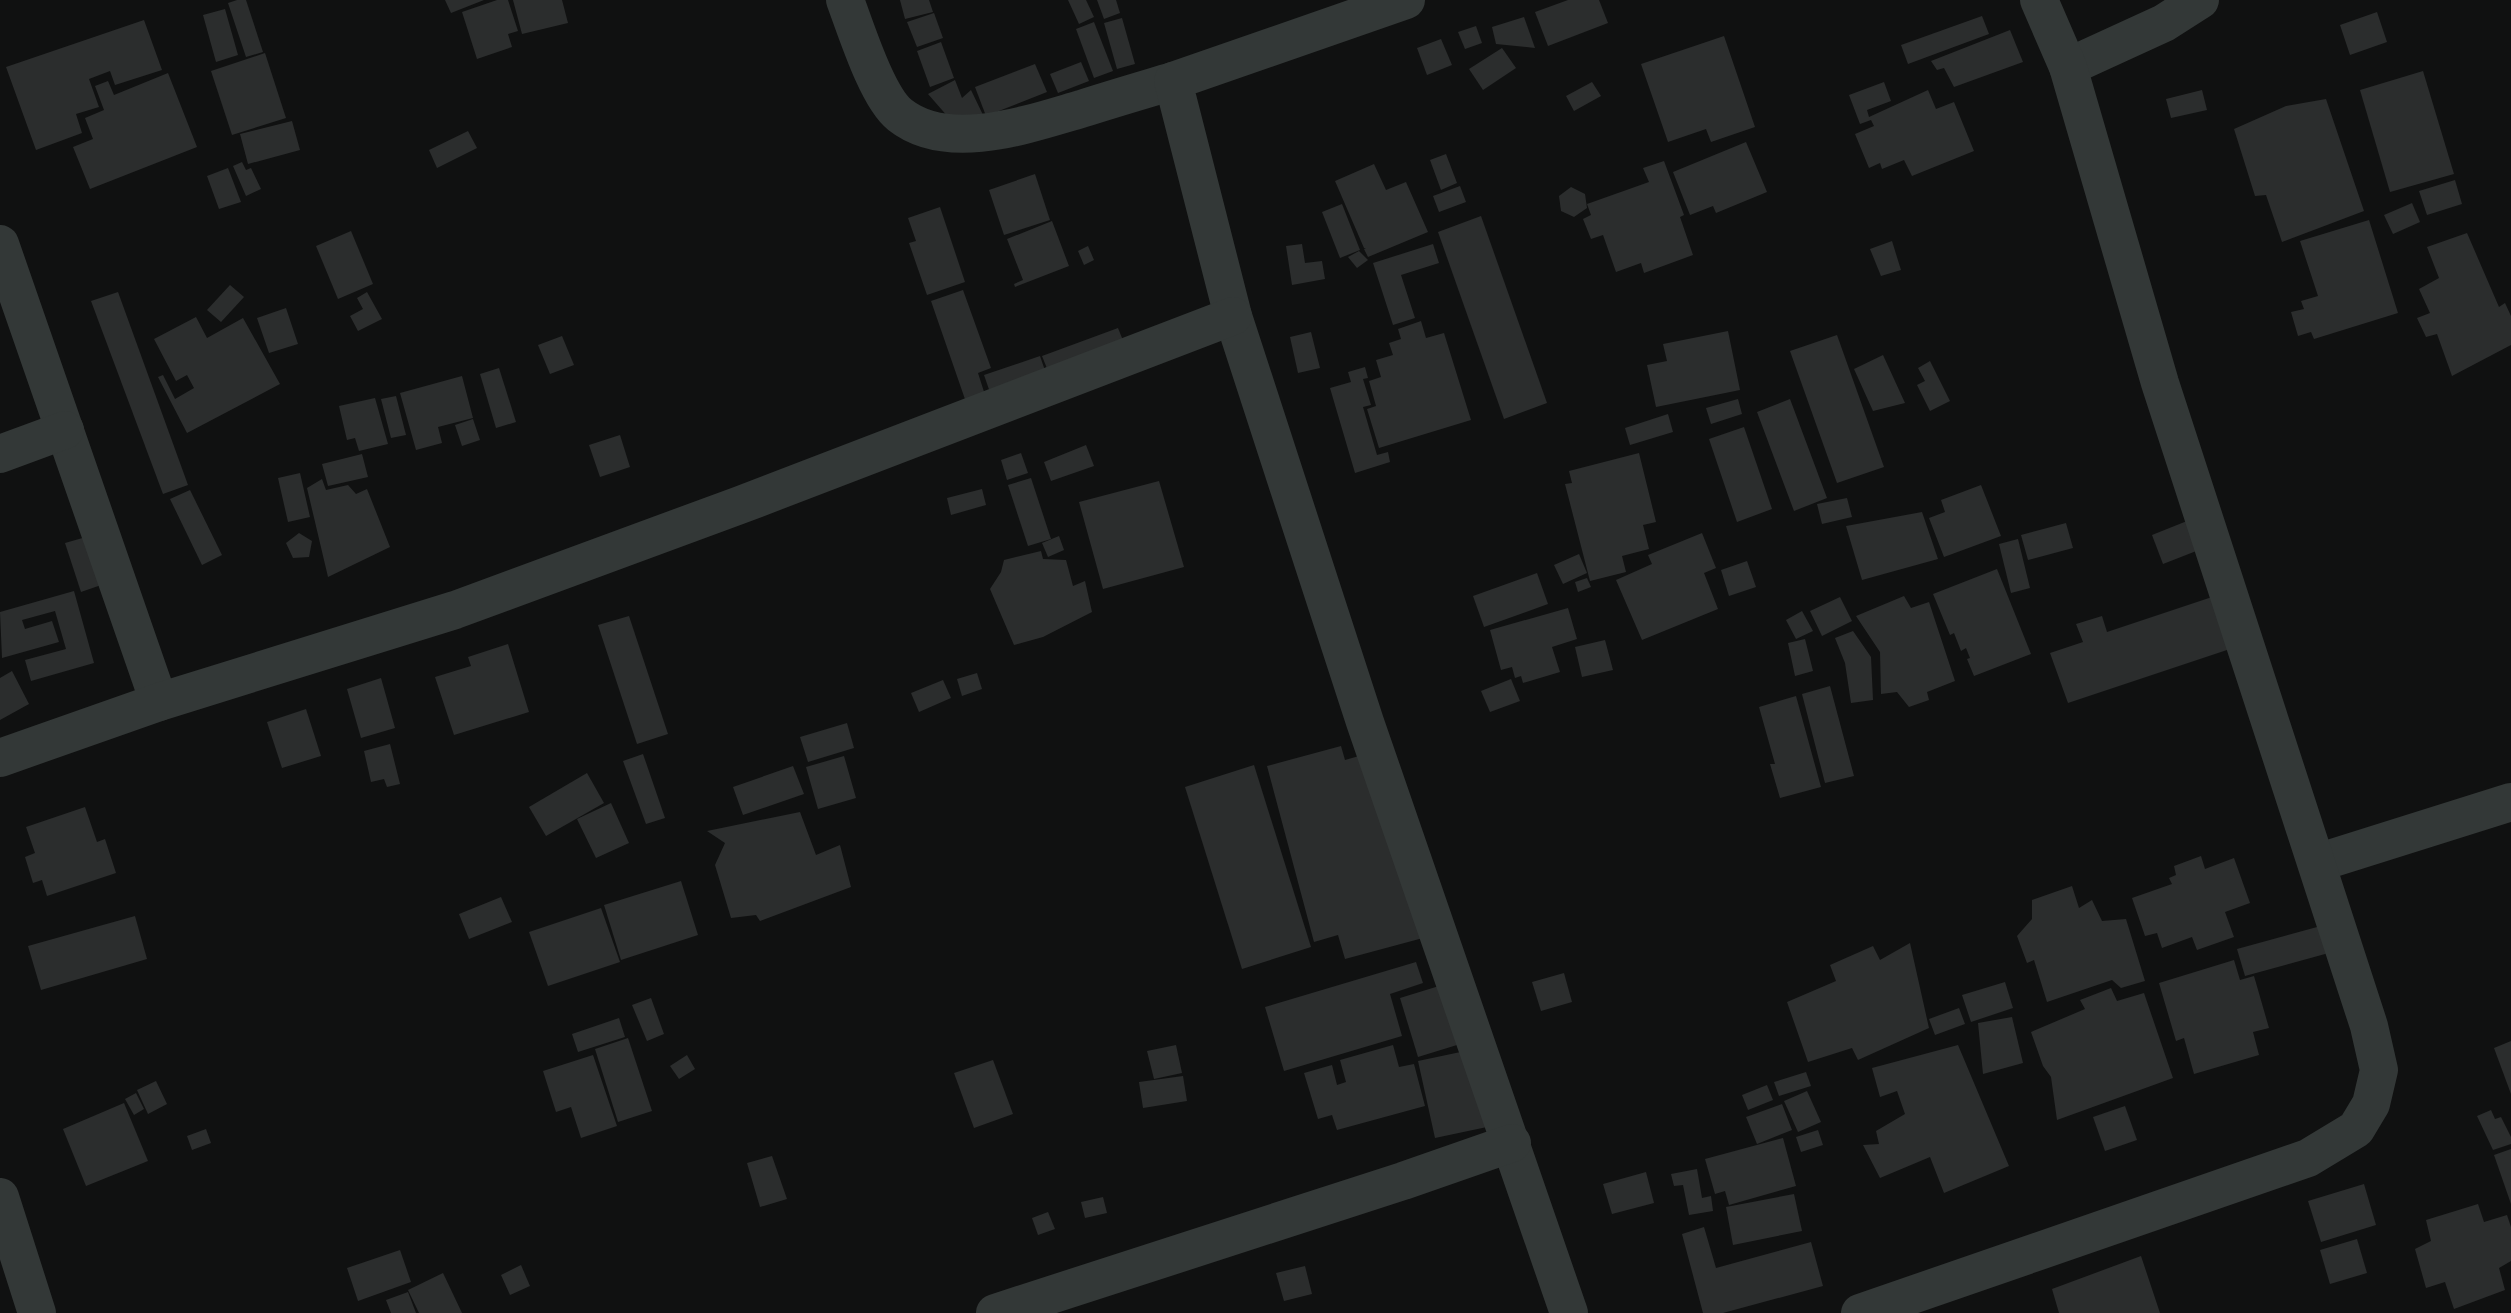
<svg xmlns="http://www.w3.org/2000/svg" width="2511" height="1313" viewBox="0 0 2511 1313" font-family="'Fira Sans',sans-serif">
  <rect width="100%" height="100%" fill="#101111"/>
  <!-- building -->
  <g fill="#2b2d2d">
    <polygon points="237,0 246,0 263,52 246,57 228,3"/>
    <polygon points="445,0 484,0 451,13"/>
    <polygon points="497,0 508,0 518,31 508,34 512,47 477,59 462,12"/>
    <polygon points="513,0 562,0 568,23 522,34"/>
    <polygon points="900,0 929,0 933,12 905,19"/>
    <polygon points="1068,0 1086,0 1094,17 1079,24"/>
    <polygon points="1097,0 1116,0 1120,13 1104,19"/>
    <polygon points="1568,0 1599,0 1608,23 1548,46 1535,12"/>
    <polygon points="225,9 238,55 216,62 203,15"/>
    <polygon points="2377,12 2387,42 2350,55 2340,25"/>
    <polygon points="934,13 943,38 917,47 907,22"/>
    <polygon points="1982,16 1989,34 1908,64 1901,45"/>
    <polygon points="1524,17 1535,48 1496,44 1492,27"/>
    <polygon points="1122,18 1135,64 1117,69 1104,23"/>
    <polygon points="144,20 162,70 115,85 110,71 89,79 99,107 76,114 82,133 36,150 6,67"/>
    <polygon points="1094,22 1113,71 1094,78 1076,29"/>
    <polygon points="1476,26 1482,43 1465,49 1458,32"/>
    <polygon points="2010,30 2023,62 1954,87 1944,68 1937,70 1931,61"/>
    <polygon points="1724,36 1755,127 1711,142 1706,129 1668,142 1641,64"/>
    <polygon points="1441,39 1452,65 1427,75 1417,48"/>
    <polygon points="941,42 954,78 930,87 917,51"/>
    <polygon points="1502,48 1516,68 1483,90 1469,69"/>
    <polygon points="265,53 286,118 232,135 211,71"/>
    <polygon points="1081,62 1089,81 1058,93 1050,74"/>
    <polygon points="1035,64 1047,92 986,116 975,87"/>
    <polygon points="2423,71 2454,174 2390,192 2360,90"/>
    <polygon points="168,73 197,147 90,189 73,147 93,139 85,118 104,110 95,86 108,81 114,95"/>
    <polygon points="955,80 962,98 971,90 984,117 956,126 928,94"/>
    <polygon points="1592,82 1601,96 1574,111 1566,96"/>
    <polygon points="1884,82 1891,101 1867,110 1869,117 1928,90 1936,109 1954,102 1974,151 1912,176 1904,160 1882,169 1880,163 1869,168 1855,134 1874,126 1871,120 1860,124 1849,95"/>
    <polygon points="2202,90 2207,110 2171,118 2166,99"/>
    <polygon points="2326,99 2364,211 2282,242 2266,195 2255,196 2234,129 2286,106"/>
    <polygon points="292,121 300,150 248,164 240,134"/>
    <polygon points="468,131 477,148 437,168 429,150"/>
    <polygon points="1746,142 1767,192 1716,213 1713,206 1690,215 1673,172"/>
    <polygon points="1446,154 1457,183 1441,190 1430,160"/>
    <polygon points="1664,161 1684,215 1680,217 1693,255 1644,273 1641,263 1616,272 1603,235 1591,239 1583,219 1591,215 1587,204 1649,182 1643,168"/>
    <polygon points="242,162 246,170 251,168 261,189 246,196 233,166"/>
    <polygon points="1374,164 1386,190 1406,182 1428,232 1368,257 1364,249 1366,248 1364,248 1335,181"/>
    <polygon points="228,168 241,202 219,209 207,176"/>
    <polygon points="1035,174 1050,220 1004,235 989,190"/>
    <polygon points="2455,180 2462,204 2427,215 2419,191"/>
    <polygon points="1460,186 1466,202 1439,212 1433,196"/>
    <polygon points="1571,187 1585,194 1587,208 1574,217 1561,211 1559,196"/>
    <polygon points="2412,203 2420,222 2393,234 2384,215"/>
    <polygon points="1342,204 1360,250 1340,258 1322,212"/>
    <polygon points="940,207 965,282 927,295 909,243 916,241 908,218"/>
    <polygon points="1481,216 1547,403 1504,419 1438,232"/>
    <polygon points="2369,220 2398,313 2314,339 2311,332 2298,336 2291,312 2304,309 2301,301 2318,296 2300,241"/>
    <polygon points="1052,221 1069,266 1015,287 1014,284 1023,280 1007,239"/>
    <polygon points="351,231 373,284 338,299 316,246"/>
    <polygon points="2467,233 2499,307 2505,303 2511,316 2511,345 2452,376 2437,334 2426,337 2417,318 2430,313 2419,289 2439,278 2427,247"/>
    <polygon points="1892,241 1901,270 1881,276 1870,249"/>
    <polygon points="1302,244 1305,263 1322,261 1325,279 1292,285 1286,246"/>
    <polygon points="1433,244 1439,263 1401,275 1415,318 1393,325 1373,263"/>
    <polygon points="1088,246 1094,260 1084,265 1078,251"/>
    <polygon points="1359,251 1368,260 1357,268 1348,257"/>
    <polygon points="230,285 244,297 221,322 207,310"/>
    <polygon points="963,290 991,368 978,373 986,398 967,405 931,301"/>
    <polygon points="118,292 188,485 163,494 91,301"/>
    <polygon points="367,292 382,319 358,331 350,316 363,309 357,298"/>
    <polygon points="286,308 298,344 269,353 257,318"/>
    <polygon points="196,317 207,338 243,318 280,384 187,433 158,377 163,375 175,399 194,388 187,375 176,381 154,339"/>
    <polygon points="1421,321 1426,338 1444,333 1471,420 1379,448 1367,409 1376,406 1369,381 1381,377 1376,360 1393,355 1389,343 1401,339 1398,329"/>
    <polygon points="1118,328 1128,353 1052,381 1042,356"/>
    <polygon points="1728,331 1740,390 1656,407 1647,365 1667,361 1663,344"/>
    <polygon points="1311,332 1320,368 1298,373 1290,337"/>
    <polygon points="1837,335 1884,467 1837,483 1790,351"/>
    <polygon points="562,336 574,365 550,374 538,345"/>
    <polygon points="1883,355 1905,403 1873,411 1854,369"/>
    <polygon points="1040,356 1049,382 993,401 984,375"/>
    <polygon points="1930,361 1950,401 1930,411 1917,385 1925,381 1918,368"/>
    <polygon points="1365,367 1368,378 1363,379 1371,405 1363,407 1377,455 1388,452 1390,462 1355,473 1330,388 1351,382 1348,372"/>
    <polygon points="499,368 516,422 496,428 480,374"/>
    <polygon points="462,376 473,418 438,427 442,443 416,450 400,393"/>
    <polygon points="396,396 406,435 391,438 381,399"/>
    <polygon points="375,398 388,444 359,451 355,438 347,440 339,406"/>
    <polygon points="1738,399 1742,414 1711,424 1706,408"/>
    <polygon points="1790,399 1827,498 1794,511 1757,412"/>
    <polygon points="1668,414 1673,432 1630,445 1625,428"/>
    <polygon points="473,419 480,440 462,446 455,425"/>
    <polygon points="1744,427 1772,509 1737,522 1709,439"/>
    <polygon points="620,435 630,467 600,477 589,445"/>
    <polygon points="1086,445 1094,466 1051,481 1044,462"/>
    <polygon points="1021,453 1028,473 1007,480 1001,460"/>
    <polygon points="1639,453 1656,522 1643,525 1649,549 1622,556 1626,572 1590,581 1565,484 1572,483 1569,471"/>
    <polygon points="362,454 368,477 328,486 322,464"/>
    <polygon points="300,473 310,517 288,522 278,478"/>
    <polygon points="1031,478 1051,539 1028,546 1008,485"/>
    <polygon points="322,479 326,490 348,485 356,494 367,489 390,547 328,577 307,488"/>
    <polygon points="1159,481 1184,567 1103,589 1079,502"/>
    <polygon points="1981,485 2001,536 1944,557 1929,518 1945,512 1941,500"/>
    <polygon points="982,489 986,505 951,515 947,498"/>
    <polygon points="190,490 222,555 202,565 170,499"/>
    <polygon points="1847,498 1852,517 1822,524 1817,504"/>
    <polygon points="1922,512 1938,559 1862,580 1846,526"/>
    <polygon points="2192,519 2204,548 2163,564 2152,535"/>
    <polygon points="2066,523 2073,548 2028,560 2021,535"/>
    <polygon points="299,533 312,541 309,557 293,558 286,543"/>
    <polygon points="1702,533 1716,568 1704,573 1718,609 1642,640 1616,580 1652,564 1648,555"/>
    <polygon points="93,535 107,583 81,592 65,543"/>
    <polygon points="1059,536 1064,550 1048,557 1042,543"/>
    <polygon points="2018,539 2030,588 2011,593 1999,544"/>
    <polygon points="1041,551 1043,559 1066,560 1073,586 1085,581 1092,612 1043,637 1014,645 990,589 1001,572 1004,560"/>
    <polygon points="1579,554 1587,573 1563,584 1554,565"/>
    <polygon points="1747,561 1756,587 1729,596 1721,570"/>
    <polygon points="1997,569 2031,654 1974,676 1967,659 1970,658 1966,648 1961,651 1954,633 1950,635 1933,594"/>
    <polygon points="1537,573 1548,604 1484,627 1473,596"/>
    <polygon points="1587,578 1591,587 1578,592 1575,582"/>
    <polygon points="74,591 94,663 31,681 25,660 66,649 55,611 22,620 25,629 52,621 59,642 2,658 0,612"/>
    <polygon points="2221,594 2239,646 2068,703 2050,653 2083,642 2076,624 2102,616 2107,632"/>
    <polygon points="1904,596 1911,608 1929,602 1955,681 1927,692 1929,700 1909,707 1897,692 1881,694 1880,652 1856,616"/>
    <polygon points="1840,597 1852,621 1822,636 1810,611"/>
    <polygon points="1568,608 1577,639 1552,647 1560,672 1523,683 1521,676 1515,678 1512,667 1501,670 1490,630"/>
    <polygon points="1802,611 1813,631 1796,639 1786,620"/>
    <polygon points="629,616 668,734 637,744 598,625"/>
    <polygon points="1853,631 1871,657 1873,700 1851,703 1845,663 1835,638"/>
    <polygon points="1805,639 1813,671 1795,676 1788,643"/>
    <polygon points="1605,640 1613,670 1582,677 1575,647"/>
    <polygon points="508,644 529,712 454,735 435,677 471,666 468,657"/>
    <polygon points="12,671 29,704 0,720 0,678"/>
    <polygon points="977,673 982,689 962,696 957,679"/>
    <polygon points="381,678 395,728 361,738 347,689"/>
    <polygon points="1511,679 1520,701 1490,712 1481,691"/>
    <polygon points="943,680 951,698 919,712 911,693"/>
    <polygon points="1830,686 1854,776 1825,783 1802,694"/>
    <polygon points="1796,696 1821,787 1780,798 1770,764 1775,764 1759,707"/>
    <polygon points="306,709 321,756 282,768 267,722"/>
    <polygon points="847,723 854,748 808,762 800,737"/>
    <polygon points="390,744 400,784 387,787 384,779 371,782 364,751"/>
    <polygon points="1341,746 1345,760 1373,752 1423,938 1345,959 1338,935 1314,942 1267,766"/>
    <polygon points="643,754 665,818 646,824 623,761"/>
    <polygon points="844,756 856,798 818,809 806,767"/>
    <polygon points="1254,765 1311,947 1242,969 1185,787"/>
    <polygon points="793,766 804,794 743,815 733,787"/>
    <polygon points="587,773 604,803 546,836 529,807"/>
    <polygon points="611,803 629,843 596,858 577,819"/>
    <polygon points="85,807 97,842 105,839 116,873 47,896 42,880 33,883 25,857 35,853 26,827"/>
    <polygon points="800,812 816,855 840,845 851,887 760,921 756,915 731,918 715,865 725,843 707,831"/>
    <polygon points="2201,856 2205,869 2234,858 2250,903 2225,912 2234,937 2197,950 2192,937 2162,948 2157,933 2145,936 2132,898 2172,884 2169,878 2176,875 2174,866"/>
    <polygon points="681,881 698,935 621,960 604,905"/>
    <polygon points="2072,886 2079,908 2092,900 2102,921 2126,919 2145,981 2121,988 2112,980 2047,1002 2034,960 2027,963 2017,936 2032,919 2032,900"/>
    <polygon points="501,897 512,922 469,939 459,914"/>
    <polygon points="601,908 620,962 548,986 529,932"/>
    <polygon points="135,916 147,959 41,990 28,946"/>
    <polygon points="2328,924 2336,951 2245,976 2237,949"/>
    <polygon points="1910,943 1929,1028 1858,1060 1852,1048 1808,1062 1787,1002 1836,981 1830,965 1873,946 1880,960"/>
    <polygon points="2234,960 2240,980 2254,976 2269,1028 2253,1032 2259,1055 2194,1074 2184,1038 2176,1041 2159,983"/>
    <polygon points="1416,962 1423,983 1390,994 1402,1036 1284,1071 1265,1007"/>
    <polygon points="1564,973 1572,1002 1541,1011 1532,982"/>
    <polygon points="1452,982 1470,1041 1418,1057 1400,998"/>
    <polygon points="2005,982 2013,1008 1971,1022 1962,995"/>
    <polygon points="2111,988 2117,1001 2144,993 2173,1078 2057,1120 2051,1077 2043,1066 2031,1032 2085,1009 2080,1000"/>
    <polygon points="651,998 664,1034 647,1041 632,1005"/>
    <polygon points="1959,1008 1965,1024 1935,1035 1929,1019"/>
    <polygon points="2012,1017 2023,1063 1983,1074 1978,1023"/>
    <polygon points="619,1018 625,1037 578,1052 572,1034"/>
    <polygon points="628,1038 652,1111 618,1122 595,1049"/>
    <polygon points="2511,1041 2511,1094 2494,1048"/>
    <polygon points="1176,1045 1182,1073 1154,1079 1147,1051"/>
    <polygon points="1393,1045 1399,1067 1414,1064 1425,1106 1337,1130 1332,1115 1318,1119 1304,1073 1332,1065 1337,1085 1346,1082 1340,1060"/>
    <polygon points="1958,1045 2009,1166 1944,1193 1930,1157 1880,1178 1863,1145 1879,1144 1876,1131 1905,1114 1897,1091 1880,1097 1872,1068"/>
    <polygon points="1470,1050 1487,1127 1435,1138 1418,1061"/>
    <polygon points="593,1055 617,1126 581,1138 571,1107 556,1112 543,1071"/>
    <polygon points="687,1055 695,1069 679,1079 670,1066"/>
    <polygon points="993,1060 1013,1114 974,1128 954,1073"/>
    <polygon points="1806,1072 1811,1086 1779,1096 1774,1082"/>
    <polygon points="1183,1076 1187,1101 1143,1108 1139,1082"/>
    <polygon points="156,1081 167,1104 148,1114 137,1090"/>
    <polygon points="1767,1085 1773,1100 1748,1110 1742,1095"/>
    <polygon points="1807,1091 1821,1122 1798,1132 1784,1101"/>
    <polygon points="136,1093 144,1109 134,1115 125,1099"/>
    <polygon points="124,1103 148,1161 86,1186 63,1129"/>
    <polygon points="1782,1104 1792,1130 1757,1144 1746,1117"/>
    <polygon points="2125,1106 2137,1140 2105,1151 2093,1117"/>
    <polygon points="2491,1110 2495,1119 2501,1117 2511,1137 2511,1144 2493,1150 2477,1116"/>
    <polygon points="206,1129 211,1143 192,1150 187,1136"/>
    <polygon points="1818,1130 1823,1145 1801,1152 1796,1137"/>
    <polygon points="1783,1138 1796,1186 1729,1205 1725,1191 1715,1194 1705,1159"/>
    <polygon points="2511,1149 2511,1204 2494,1155"/>
    <polygon points="772,1156 787,1199 760,1207 747,1163"/>
    <polygon points="1697,1169 1702,1198 1711,1196 1713,1211 1689,1215 1683,1185 1674,1186 1671,1174"/>
    <polygon points="1646,1172 1654,1203 1612,1214 1603,1184"/>
    <polygon points="2364,1184 2376,1225 2321,1242 2308,1201"/>
    <polygon points="1794,1194 1802,1231 1733,1245 1726,1207"/>
    <polygon points="1103,1197 1107,1213 1085,1218 1081,1202"/>
    <polygon points="2478,1204 2484,1222 2507,1215 2511,1227 2511,1261 2499,1268 2505,1290 2454,1309 2445,1282 2426,1288 2415,1249 2431,1241 2426,1220"/>
    <polygon points="1048,1212 1055,1229 1038,1235 1032,1218"/>
    <polygon points="1704,1227 1716,1268 1811,1242 1823,1286 1723,1313 1703,1313 1682,1234"/>
    <polygon points="2357,1239 2367,1273 2330,1284 2320,1250"/>
    <polygon points="400,1250 411,1282 358,1301 347,1268"/>
    <polygon points="2141,1256 2160,1313 2059,1313 2052,1289"/>
    <polygon points="521,1265 530,1286 510,1295 501,1275"/>
    <polygon points="1305,1266 1312,1294 1284,1301 1276,1273"/>
    <polygon points="443,1273 462,1313 419,1313 408,1290"/>
    <polygon points="408,1292 416,1313 391,1313 386,1300"/>
  </g>
  <g fill="none" stroke-linecap="round" stroke-linejoin="round">
    <!-- street -->
    <g stroke="#333837" stroke-width="38">
      <path d="M845,0c11,29 32,97 55,115 48,38 129,9 181,-6 31,-10 62,-19 92,-28"/>
      <polyline points="1406,0 1173,81 1233,316 1365,722 1569,1313"/>
      <polyline points="2068,67 2164,23 2200,0"/>
      <polyline points="0,244 159,702"/>
      <polyline points="0,454 65,430"/>
      <polyline points="0,758 159,702 455,610 740,505 1233,316"/>
      <polyline points="2317,863 2511,802"/>
      <polyline points="0,1197 37,1313"/>
      <polyline points="995,1313 1403,1181 1512,1143"/>
      <polyline points="1860,1313 2308,1158 2356,1129 2371,1104 2379,1070 2369,1026 2160,383 2068,67 2039,0"/>
    </g>
  </g>
</svg>
